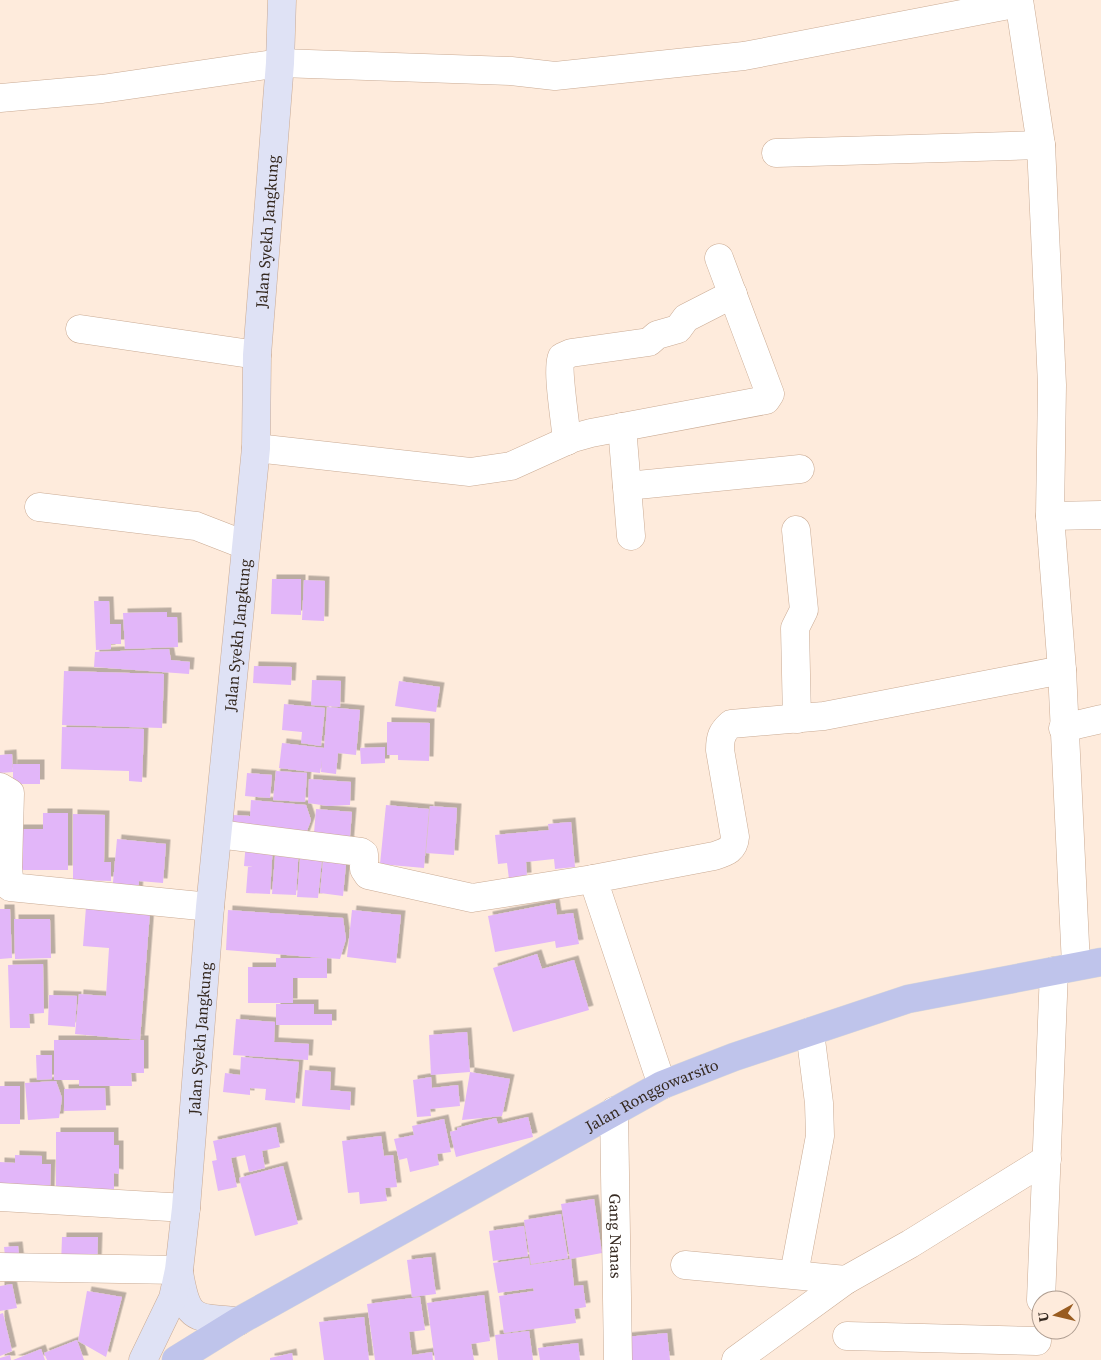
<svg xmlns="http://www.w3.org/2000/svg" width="1101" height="1360" viewBox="0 0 1101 1360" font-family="'Source Serif 4',serif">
  <defs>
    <filter id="shadow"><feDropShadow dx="4.5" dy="-4.5" stdDeviation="0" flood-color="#0004"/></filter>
  </defs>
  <rect width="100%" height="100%" fill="#feebdc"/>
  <!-- building -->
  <g fill="#e2b6f9" filter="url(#shadow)">
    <polygon points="272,579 301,579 301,615 271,614"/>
    <polygon points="304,580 325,581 324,621 302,620"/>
    <polygon points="94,601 109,601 110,624 121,624 121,644 111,644 111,649 96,650"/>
    <polygon points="167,612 167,617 177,617 178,647 125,649 123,613"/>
    <polygon points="169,649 171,660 190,662 189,674 94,667 95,652"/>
    <polygon points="254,666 292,667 291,685 253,683"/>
    <polygon points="64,671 164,674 162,728 62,725"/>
    <polygon points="312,680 341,681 340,707 311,705"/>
    <polygon points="399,681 440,687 436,712 395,706"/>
    <polygon points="284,704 325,708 321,746 301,743 302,732 282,730"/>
    <polygon points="327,707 360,710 356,755 338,753 336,774 321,772 322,760 320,773 279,768 282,743 324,748"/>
    <polygon points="387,722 430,723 429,761 398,760 398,755 387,755"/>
    <polygon points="62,727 144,729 142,782 129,781 129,771 61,769"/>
    <polygon points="385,747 385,763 361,764 360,748"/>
    <polygon points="12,754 13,772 0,773 0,755"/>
    <rect x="13" y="764" width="27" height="20"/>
    <polygon points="276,771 307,773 305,802 273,800"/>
    <polygon points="247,773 272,775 270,798 245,796"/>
    <polygon points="309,779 351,782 350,805 328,806 308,803"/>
    <polygon points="251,800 306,805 311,820 304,839 232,834 233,815 250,816"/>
    <polygon points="386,805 429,809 424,868 380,864"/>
    <polygon points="430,806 457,808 454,855 426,853"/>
    <polygon points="316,809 352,812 349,848 313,845"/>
    <polygon points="43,813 68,813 68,870 13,870 14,829 43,829"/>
    <polygon points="73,814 105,815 104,862 111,862 111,881 73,880"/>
    <polygon points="571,822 575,867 555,869 554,859 526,862 527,877 509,879 507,863 498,864 495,835 549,830 548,824"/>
    <polygon points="117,839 166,844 163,883 139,881 138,895 112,893"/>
    <polygon points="246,841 273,843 270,894 246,893 248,867 254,867 244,866"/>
    <polygon points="276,844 299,846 296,895 272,894"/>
    <polygon points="301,847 323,849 318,898 297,897"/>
    <polygon points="324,851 347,853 343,896 320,893"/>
    <polygon points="555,903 557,915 573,913 579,944 556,948 555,941 495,952 488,916"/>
    <polygon points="86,907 150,912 140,1040 75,1034 79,994 106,996 109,948 83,946"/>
    <polygon points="0,909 10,909 12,958 0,959"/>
    <polygon points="228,910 343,918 346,939 340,959 327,958 327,978 293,978 293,1003 248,1003 248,967 276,967 276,958 322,958 226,950"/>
    <polygon points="352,910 401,915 396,963 347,957"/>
    <polygon points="14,919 50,919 51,958 15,959"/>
    <polygon points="537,954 542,969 574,960 589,1010 513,1032 493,968"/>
    <polygon points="43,964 44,1013 29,1014 30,1028 10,1028 8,965"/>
    <polygon points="49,995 77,996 75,1027 48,1025"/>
    <polygon points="276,1004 314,1004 314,1014 332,1014 332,1025 276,1025"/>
    <polygon points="236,1019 275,1022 274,1042 309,1044 308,1060 233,1055"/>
    <polygon points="467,1032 470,1072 431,1075 429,1035"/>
    <polygon points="54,1040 144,1040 144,1073 131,1073 132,1086 79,1086 79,1080 54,1080"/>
    <polygon points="36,1055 52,1055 52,1079 37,1080"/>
    <polygon points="241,1057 299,1062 295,1103 265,1100 266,1089 250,1088 250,1095 223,1092 225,1073 240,1075"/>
    <polygon points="305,1070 331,1072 330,1090 351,1092 350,1110 302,1106"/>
    <polygon points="470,1072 510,1079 502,1116 462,1120"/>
    <polygon points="431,1077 432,1088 458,1085 460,1106 430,1109 431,1116 417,1117 413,1080"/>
    <polygon points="56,1081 62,1098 59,1118 28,1120 25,1083"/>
    <rect x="0" y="1086" width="20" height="38"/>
    <polygon points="105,1088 106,1110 64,1111 64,1089"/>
    <polygon points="528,1117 533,1137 456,1157 450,1132 457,1130 457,1128 496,1118 498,1124"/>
    <polygon points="444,1119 451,1152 437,1154 439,1165 410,1172 407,1158 399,1160 394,1139 414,1135 412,1126"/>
    <polygon points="276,1127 280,1147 262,1151 265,1168 249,1172 245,1155 231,1158 237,1187 218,1191 212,1161 217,1160 213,1141"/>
    <polygon points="56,1132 114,1132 114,1145 119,1145 119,1174 114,1173 114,1191 56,1190"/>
    <polygon points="381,1136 384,1156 393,1155 397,1187 385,1188 387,1201 360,1204 359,1192 348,1193 342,1141"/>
    <polygon points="15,1155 42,1156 42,1164 51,1164 50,1192 0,1195 0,1162 15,1163"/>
    <polygon points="283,1166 298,1224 255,1236 239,1178"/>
    <polygon points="594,1199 602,1253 570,1259 561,1204"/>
    <polygon points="561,1214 568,1258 531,1264 524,1220"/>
    <polygon points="524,1226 528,1256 493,1261 489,1231"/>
    <polygon points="62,1237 98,1237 97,1266 61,1265"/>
    <polygon points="18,1246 20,1263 6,1265 4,1247"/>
    <polygon points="431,1257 436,1294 412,1297 407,1260"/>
    <polygon points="529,1258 530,1265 571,1259 574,1286 583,1285 586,1307 574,1309 576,1323 504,1333 499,1296 534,1291 533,1288 498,1293 493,1263"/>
    <polygon points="12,1284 17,1308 0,1311 0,1286"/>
    <polygon points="87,1291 122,1297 106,1357 78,1341"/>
    <polygon points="484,1295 490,1341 471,1344 474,1360 435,1360 427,1303"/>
    <polygon points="420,1297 425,1330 409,1332 412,1355 432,1352 433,1360 375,1360 367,1304"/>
    <polygon points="3,1313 12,1351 0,1356 0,1314"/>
    <polygon points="364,1317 369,1360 324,1360 319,1322"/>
    <polygon points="529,1331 533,1360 498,1360 495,1335"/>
    <polygon points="667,1333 670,1360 628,1360 626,1337"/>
    <polygon points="77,1340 84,1360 47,1360 44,1353"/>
    <polygon points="578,1343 580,1360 540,1360 538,1348"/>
    <polygon points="41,1349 45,1360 13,1360"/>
    <polygon points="292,1353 293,1360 270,1360 270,1358"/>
    <polygon points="10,1355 11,1360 0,1360 0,1358"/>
  </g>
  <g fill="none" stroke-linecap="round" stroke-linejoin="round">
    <defs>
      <g id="minor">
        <polyline points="1019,0 1041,145 1052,385 1050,516 1062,670 1076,965"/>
        <polyline points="280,63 511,71 555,76 744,56 1019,3"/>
        <polyline points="776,153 1041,145"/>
        <polyline points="80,329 257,355"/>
        <polyline points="622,427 631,536"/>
        <path d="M567,441c-1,-15 -11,-74 -5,-84l9,-4 78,-11 8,-7 21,-6 8,-11 47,-24"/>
        <polyline points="256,448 470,472 511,466 573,438 591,433 766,400 770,394 719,258"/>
        <polyline points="627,486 800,469"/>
        <polyline points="39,507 196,526 245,545"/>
        <polyline points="1050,516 1101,515"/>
        <polyline points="796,530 804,610 795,628 797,719"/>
        <polyline points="1063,728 1101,719"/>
        <polyline points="0,787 10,793 8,868 10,887 210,907"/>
        <polyline points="218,834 361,852 364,854 364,869 368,875 472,898 593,879"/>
        <path d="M662,1085l-69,-206 121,-23c12,-4 20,-6 21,-19l-15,-87c0,-13 2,-18 11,-26l93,-8 238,-46"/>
        <path id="s1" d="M614,1111l4,249"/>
        <polyline points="0,1197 186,1208"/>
        <polyline points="685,1265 846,1280"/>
        <polyline points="0,1267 179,1270"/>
        <polyline points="794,1274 820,1136 819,1103 810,1032"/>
        <polyline points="1041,1300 1054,971"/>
        <polyline points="847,1336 1037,1341"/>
        <polyline points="736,1360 846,1280 910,1244 1047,1159"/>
      </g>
      <polyline id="tertiary" points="0,98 102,89 280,63"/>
      <g id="secondary">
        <path d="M179,1272c8,48 13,46 60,49"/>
        <path id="s2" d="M143,1360l30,-62 6,-28 7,-62 24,-301 46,-459 1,-93 23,-292 2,-63"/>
      </g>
      <g id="primary">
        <path id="s3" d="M176,1360l63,-39 423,-236 72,-28 174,-58 193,-37"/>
      </g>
    </defs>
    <!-- minor casing -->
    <use href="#minor" stroke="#caab94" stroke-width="29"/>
    <!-- tertiary casing -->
    <use href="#tertiary" stroke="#caab94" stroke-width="29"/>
    <!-- secondary casing -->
    <use href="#secondary" stroke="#caab94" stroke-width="29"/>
    <!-- primary casing -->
    <use href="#primary" stroke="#dbd8d7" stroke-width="29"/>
    <!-- minor -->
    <use href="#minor" stroke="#fff" stroke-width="28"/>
    <!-- tertiary -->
    <use href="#tertiary" stroke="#fff" stroke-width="28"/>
    <!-- secondary -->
    <use href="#secondary" stroke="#dfe2f5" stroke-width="28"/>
    <!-- primary -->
    <use href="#primary" stroke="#bfc4eb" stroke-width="28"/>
  </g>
  <g text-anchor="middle" stroke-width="4.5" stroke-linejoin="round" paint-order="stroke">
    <!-- street labels -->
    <g font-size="16" fill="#352920" stroke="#feebdc">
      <text dy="6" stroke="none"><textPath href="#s2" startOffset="1140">Jalan Syekh Jangkung</textPath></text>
      <text dy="6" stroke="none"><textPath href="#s2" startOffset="735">Jalan Syekh Jangkung</textPath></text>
      <text dy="6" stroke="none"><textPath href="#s2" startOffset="330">Jalan Syekh Jangkung</textPath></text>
      <text dy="6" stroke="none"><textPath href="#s3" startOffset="545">Jalan Ronggowarsito</textPath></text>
      <text dy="6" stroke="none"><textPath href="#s1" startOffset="125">Gang Nanas</textPath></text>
    </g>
  </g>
  <!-- north arrow -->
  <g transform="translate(1056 1315) rotate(262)"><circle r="24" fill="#feebdc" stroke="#ae9d91"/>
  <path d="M0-4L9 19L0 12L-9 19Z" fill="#995c20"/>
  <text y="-8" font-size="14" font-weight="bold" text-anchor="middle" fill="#352920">U</text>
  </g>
</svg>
